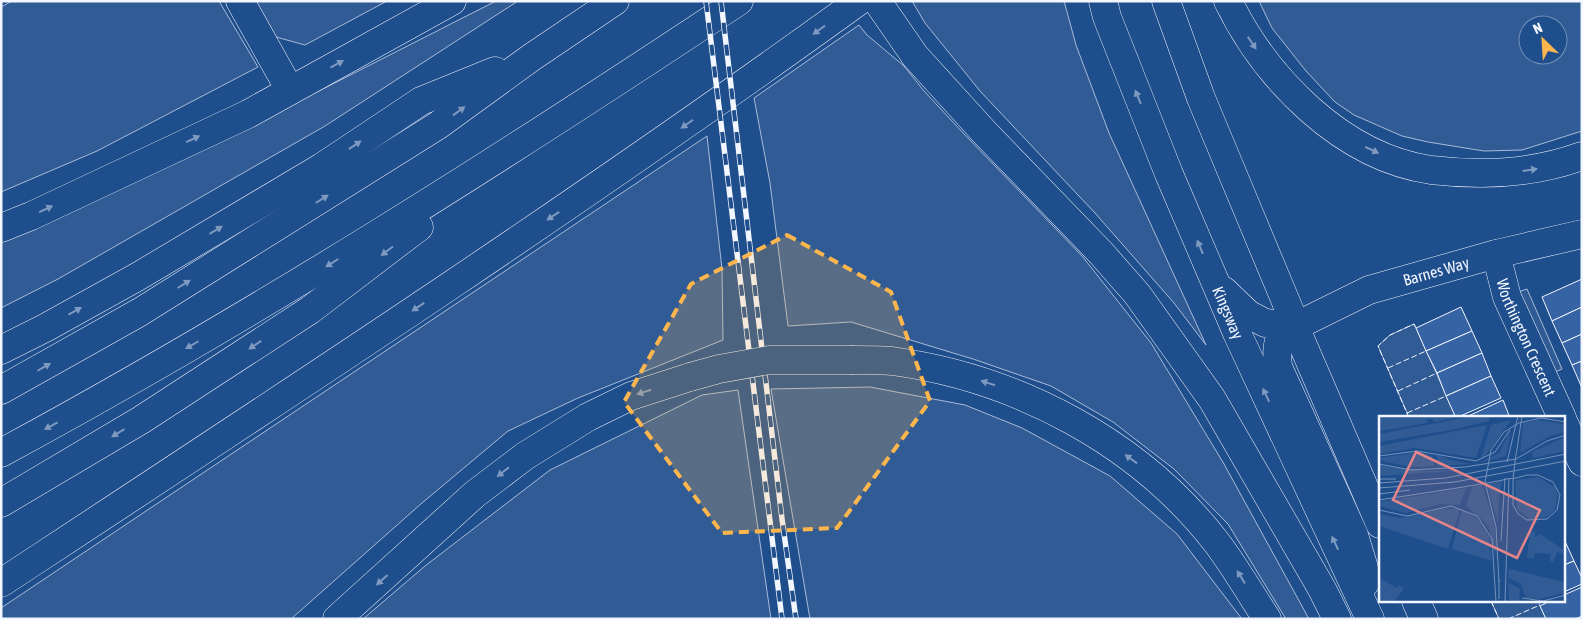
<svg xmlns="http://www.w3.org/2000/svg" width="1583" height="620" viewBox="0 0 1583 620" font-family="'Asap Condensed',sans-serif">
  <rect width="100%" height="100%" fill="#1f4e8c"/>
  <!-- built -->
  <g fill="#305b95" stroke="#a8bbd7" fill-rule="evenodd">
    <polygon points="12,1 219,1 258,67 97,151 1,192 1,7"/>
    <polygon points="256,1 387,1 305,45 276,37"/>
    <polygon points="496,1 518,1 325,126 58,279 1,308 1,237 189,157"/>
    <polygon points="912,1 1064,1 1076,45 1109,133 1206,345 1174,303 1095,213 980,91 925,23"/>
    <path d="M1259,1h323v130l-60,19 -38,1 -56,-9 -26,-6 -48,-21 -19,-13 -29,-31 -34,-43zM1528,25h30v30h-30z"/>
    <polygon points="859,25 867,35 904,66 924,91 966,136 1082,256 1151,343 1224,464 1309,619 1286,619 1228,524 1174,469 1113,422 1051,386 973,359 851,322 788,326 770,183 754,98"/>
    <polygon points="707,136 722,269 723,340 578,398 508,431 422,503 291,619 1,619 1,608"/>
    <polygon points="1527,289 1562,369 1553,373 1518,292"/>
    <polygon points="1414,324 1416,328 1456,417 1409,417 1378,346 1390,335"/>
    <polygon points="870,387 965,405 1022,428 1110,476 1177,534 1242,619 810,619 771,389"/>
    <polygon points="738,390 771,619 363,619 425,566 550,470 702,395"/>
    <polygon points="1491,601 1538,601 1546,619 1499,619"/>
  </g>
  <!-- building -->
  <g fill="#3563a3" stroke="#f2f6ff">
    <polygon points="1582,279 1582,307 1552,321 1542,297"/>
    <polygon points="1461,307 1472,331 1426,351 1416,328"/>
    <polygon points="1582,307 1582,334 1562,343 1552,321"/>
    <polygon points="1472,331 1482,353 1437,373 1426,351"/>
    <polygon points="1582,334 1582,361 1572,365 1562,343"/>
    <polygon points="1482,353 1491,376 1446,396 1437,373"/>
    <polygon points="1582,361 1582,388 1572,365"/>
    <polygon points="1491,376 1501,398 1456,418 1446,396"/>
    <polygon points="1503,400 1510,418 1464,418"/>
    <polygon points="1564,539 1574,561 1564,565"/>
    <polygon points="1574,561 1582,578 1582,584 1564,592 1564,565"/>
    <polygon points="1582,587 1582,616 1575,619 1546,619 1540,606 1550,601 1564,601 1564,595"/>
  </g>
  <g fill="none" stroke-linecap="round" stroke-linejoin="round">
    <defs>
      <g id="minor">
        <polyline points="240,1 290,90"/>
        <path id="s1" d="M1496,254l11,43 55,121"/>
        <path id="s2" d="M1296,326l73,-36 127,-36 86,-20"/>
        <polyline points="1564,423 1582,462"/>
      </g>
      <g id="highway">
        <polyline points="877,1 915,56 985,133 1101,253 1137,294 1212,399 1322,589 1337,619"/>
        <path id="s3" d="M1103,1l4,16 62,157 68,159 133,286"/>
        <polyline points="1166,1 1201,98 1296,326 1299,336 1380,524"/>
        <path d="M1228,1c38,78 114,156 203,169 17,2 33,3 50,3 35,0 68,-5 101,-17"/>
        <polyline points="1,228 31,216 248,114 452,1"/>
        <polyline points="1224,291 1248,314 1265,323 1296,326"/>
        <path d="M1296,326c-4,2 -11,5 -14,9 -6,8 -5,22 -4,32l76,168 10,33 1,15"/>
        <polyline points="1,350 45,328 137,277 322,167 421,101 495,71"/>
        <path d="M854,360c12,0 25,0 38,1 125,17 247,81 325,182 18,24 33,50 50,76"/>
        <polyline points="1,390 140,312 437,126 532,57 615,1"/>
        <path d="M1,453c255,-138 497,-292 738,-452"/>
        <polyline points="1,503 141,420 310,310 419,227"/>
        <path d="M1,583c289,-190 578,-379 858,-582"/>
        <polyline points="1416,601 1424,619"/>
        <polyline points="337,619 475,494 525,456 588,417 631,396 690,377"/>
      </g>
    </defs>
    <!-- minor casing -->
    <use href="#minor" stroke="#f2f6ff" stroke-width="29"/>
    <!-- highway casing -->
    <use href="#highway" stroke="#f2f6ff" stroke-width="29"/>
    <!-- minor -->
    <use href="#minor" stroke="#1f4e8c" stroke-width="28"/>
    <!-- highway -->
    <use href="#highway" stroke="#1f4e8c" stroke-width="28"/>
    <defs>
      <g id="rail">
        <polyline points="706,1 782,619"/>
        <polyline points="721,1 782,519 796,619"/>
      </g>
    </defs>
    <!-- rail casing -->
    <use href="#rail" stroke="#f2f6ff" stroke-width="5.5"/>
    <!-- rail -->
    <use href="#rail" stroke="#1f4e8c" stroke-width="4" stroke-dasharray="11" stroke-linecap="butt"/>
    <defs>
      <polyline id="highway-bridge" points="690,377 719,369 769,360 854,360"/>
    </defs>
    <!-- highway-bridge casing -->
    <use href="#highway-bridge" stroke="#f2f6ff" stroke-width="29" stroke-linecap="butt"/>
    <!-- highway-bridge -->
    <use href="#highway-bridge" stroke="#1f4e8c" stroke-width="28"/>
    <!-- fence -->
    <g stroke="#f2f6ff" stroke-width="1" stroke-dasharray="6 2.5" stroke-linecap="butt">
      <polyline points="1388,368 1426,351"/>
      <polyline points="1398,391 1437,373"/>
      <polyline points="1407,413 1446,396"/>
      <polyline points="1409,418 1378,346 1390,335 1414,324 1416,328"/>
      <polyline points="1491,601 1499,619"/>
      <polyline points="1508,619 1540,605"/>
    </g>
  </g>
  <!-- one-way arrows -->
  <defs><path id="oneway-solid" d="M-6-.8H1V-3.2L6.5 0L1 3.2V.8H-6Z" transform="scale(1.25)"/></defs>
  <g fill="#7e9ac0">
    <use href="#oneway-solid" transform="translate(819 30) rotate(144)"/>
    <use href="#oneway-solid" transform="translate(1252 43) rotate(56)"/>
    <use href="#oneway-solid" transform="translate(337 64) rotate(-29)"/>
    <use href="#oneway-solid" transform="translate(1138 97) rotate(-112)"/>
    <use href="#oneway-solid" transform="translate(459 111) rotate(-36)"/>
    <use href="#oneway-solid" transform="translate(687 124) rotate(145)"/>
    <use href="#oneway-solid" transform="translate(193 139) rotate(-25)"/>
    <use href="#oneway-solid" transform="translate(355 145) rotate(-34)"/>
    <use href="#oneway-solid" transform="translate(1372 150) rotate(25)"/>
    <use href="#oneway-solid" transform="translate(1530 170) rotate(-8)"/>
    <use href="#oneway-solid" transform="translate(322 199) rotate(-32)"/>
    <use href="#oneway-solid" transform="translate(46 209) rotate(-25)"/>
    <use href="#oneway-solid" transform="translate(553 216) rotate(146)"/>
    <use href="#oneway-solid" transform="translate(216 230) rotate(-31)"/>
    <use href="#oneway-solid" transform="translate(1200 247) rotate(-113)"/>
    <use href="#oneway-solid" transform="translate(387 251) rotate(143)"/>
    <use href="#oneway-solid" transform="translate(332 263) rotate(148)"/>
    <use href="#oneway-solid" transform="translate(184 284) rotate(-32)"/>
    <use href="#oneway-solid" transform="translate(418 307) rotate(146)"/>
    <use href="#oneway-solid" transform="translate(75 311) rotate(-29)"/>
    <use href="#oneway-solid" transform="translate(192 345) rotate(150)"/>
    <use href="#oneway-solid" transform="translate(255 345) rotate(147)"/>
    <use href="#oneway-solid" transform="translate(44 367) rotate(-30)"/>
    <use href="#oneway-solid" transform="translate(988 383) rotate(-162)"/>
    <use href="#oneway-solid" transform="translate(644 392) rotate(163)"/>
    <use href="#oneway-solid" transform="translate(1266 395) rotate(-115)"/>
    <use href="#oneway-solid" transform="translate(51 426) rotate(152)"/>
    <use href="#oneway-solid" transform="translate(118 433) rotate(149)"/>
    <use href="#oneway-solid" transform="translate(1131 459) rotate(-144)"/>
    <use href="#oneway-solid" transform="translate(503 472) rotate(142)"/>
    <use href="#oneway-solid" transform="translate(1335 543) rotate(-115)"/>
    <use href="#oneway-solid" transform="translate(1241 577) rotate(-122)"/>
    <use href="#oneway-solid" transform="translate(382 580) rotate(138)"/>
  </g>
  <!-- marked area -->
  <path fill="#ffb74d" fill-opacity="0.2" stroke="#ffb74d" stroke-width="4" stroke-dasharray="10 6" stroke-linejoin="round" d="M787,235l104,57 39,109 -93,127 -115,5 -98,-131 67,-118z"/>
  <g text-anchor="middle" stroke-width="4" stroke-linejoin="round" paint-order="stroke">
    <!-- street labels -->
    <g font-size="16" fill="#f2f6ff" stroke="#1f4e8c">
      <text dy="6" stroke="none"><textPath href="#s2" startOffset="151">Barnes Way</textPath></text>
      <text dy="6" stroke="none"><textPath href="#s3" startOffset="336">Kingsway</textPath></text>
      <text dy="6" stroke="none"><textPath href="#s1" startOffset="89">Worthington Crescent</textPath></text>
    </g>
  </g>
  <!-- overview -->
  <g transform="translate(1379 416)">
    <rect width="186" height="186" fill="#1f4e8c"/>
    <path d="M0,0h86l-31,6 -1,-3h-6v4l-48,8zM94,0h17l-1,5 -38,9 -72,12v-8zM132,4l-25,35 -5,3 10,-33zM159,4l27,4v8l-15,4 -30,17 3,-30zM108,9l-11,33 -61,-10 -36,6v-8zM132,14l-5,26 -27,7 20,-10zM186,21v14l-32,7 -1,-6zM41,36l13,4 1,10 -25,1 -30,-7v-2zM57,38l14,6 21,4 -33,2zM0,49l46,6 40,-1 -86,6zM159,61l17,10 3,8 -3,15 -8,7 -17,2 -13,-10 -2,-23 1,-6zM123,65l-3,14 -1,28 -11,-39zM103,69l12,36 3,40 -9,-36 -22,-19 6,-19zM87,72l-6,17 -20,-1 -34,9 -27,-7v-4zM63,93h18l-12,40 -69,-23v-12l21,4zM83,94l15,9 12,18 3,24 -40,-12zM151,115h5v6l5,-3 24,16 -2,4 -5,-2 -4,10 -3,-1v-7l-15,-1 -1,5h-7zM130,153l56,13v11l-26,6 -13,-1 -5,-14 -13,-6zM0,162l18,10 2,-3 5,4 -10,12 -15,1zM129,166l12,7 -1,13 -10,-2z" fill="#305b95"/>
    <path fill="none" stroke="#7391ba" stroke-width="1" d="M0,40l38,-5 59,10 19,-9 15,-22M128,46l11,-46M0,48l32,6 54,-3 51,-8 31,-18 19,-6M0,63h17M0,67l67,-5 120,-24M0,72l76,-6 111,-21M0,78l31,-4M0,84l78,-12 30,-5 11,-2 9,-2 9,-1 11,-3h11l15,7 7,13 -3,15 -10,9 -20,1 -9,-6 -5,-9v-26l3,-25 1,-5 5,-33M0,94l28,6 44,-10 26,10 15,23 4,63M122,125l4,-63M120,166l-3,-55 -11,-45 6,-32 13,-18 15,-9 22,-5 25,4M143,182l21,3M120,183v-19M126,186l4,-124M160,186l27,-7"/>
    <path fill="#e38589" fill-opacity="0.15" stroke="#e38589" stroke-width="2.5" d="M37,36l124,58 -23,48 -124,-58z"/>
    <rect width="186" height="186" fill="none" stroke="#f2f6ff" stroke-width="2.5"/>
  </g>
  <!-- border -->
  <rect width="1583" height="620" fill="none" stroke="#f2f6ff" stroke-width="5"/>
  <!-- north arrow -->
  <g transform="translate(1543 40) rotate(335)"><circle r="24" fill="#1f4e8c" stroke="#7391ba"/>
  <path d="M0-4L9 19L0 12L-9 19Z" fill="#ffb74d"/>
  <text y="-8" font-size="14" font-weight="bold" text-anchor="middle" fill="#f2f6ff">N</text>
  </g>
</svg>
